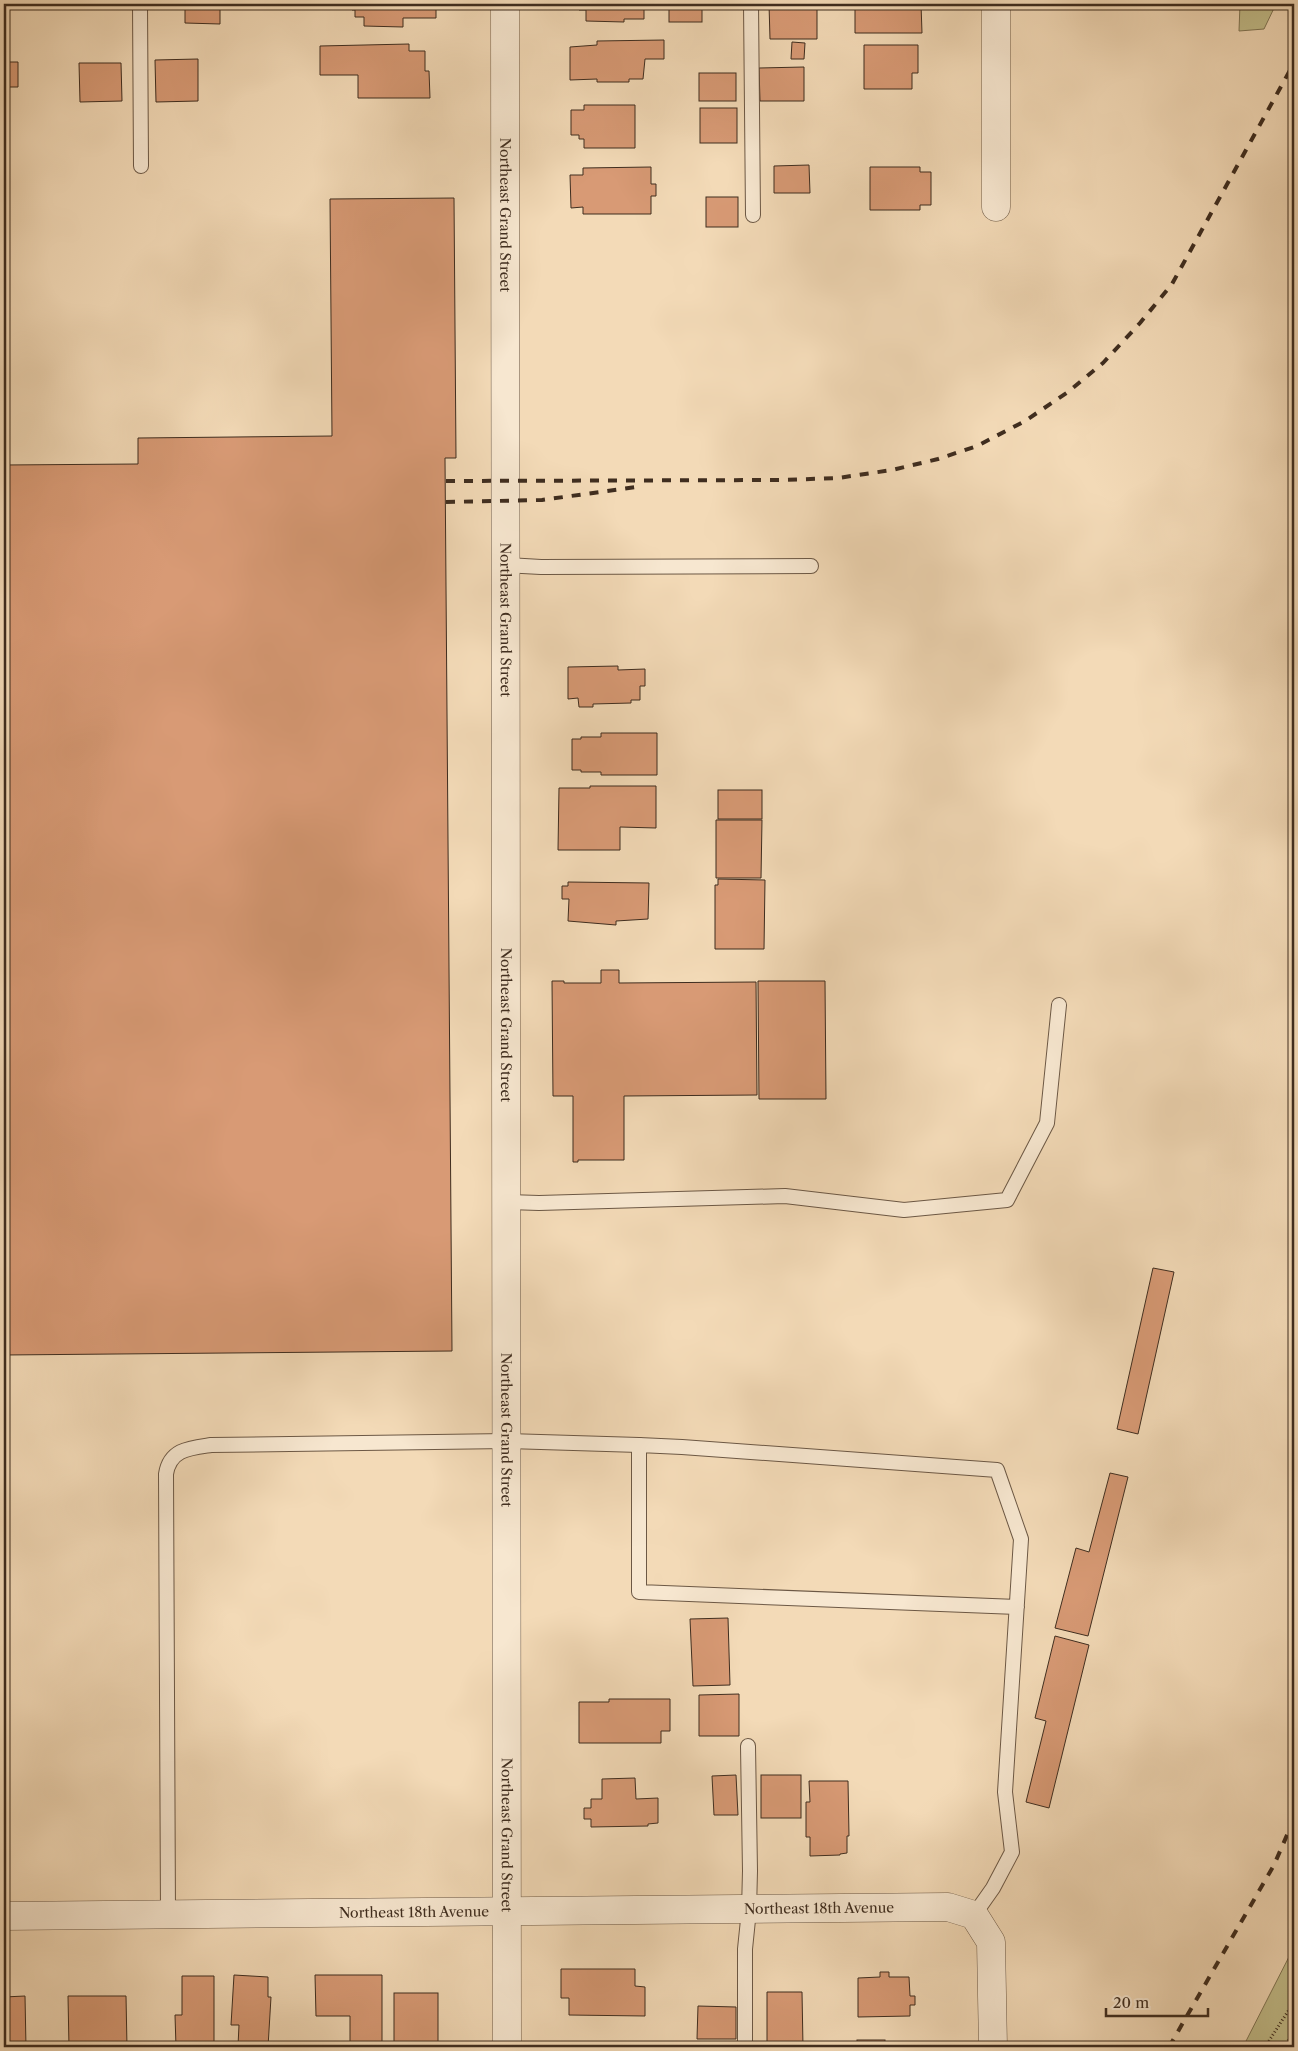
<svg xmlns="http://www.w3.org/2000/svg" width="1298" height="2051" viewBox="0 0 1298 2051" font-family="'Libre Caslon Text',serif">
  <rect width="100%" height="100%" fill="#f3dab7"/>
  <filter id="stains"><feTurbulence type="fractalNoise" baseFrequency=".004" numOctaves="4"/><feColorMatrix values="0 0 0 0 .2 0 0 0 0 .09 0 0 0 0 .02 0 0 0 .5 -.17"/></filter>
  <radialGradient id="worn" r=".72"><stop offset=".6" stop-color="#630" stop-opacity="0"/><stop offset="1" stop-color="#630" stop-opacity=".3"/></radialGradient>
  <!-- green -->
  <g fill="#c2bd8a" stroke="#807554">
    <polygon points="1240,4 1276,4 1264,29 1239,31"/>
    <polygon points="1294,1947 1294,2047 1243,2047"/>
  </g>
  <!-- building -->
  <g fill="#d89a75" stroke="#3f2d1f">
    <rect x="81" y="4" width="38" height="5"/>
    <polygon points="185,4 220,4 220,24 185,23"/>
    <polygon points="352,4 436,4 436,18 403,18 403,27 364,26 364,17 355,17 355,10 352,10"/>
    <polygon points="579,4 644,4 644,19 624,19 624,22 586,21 586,10 579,10"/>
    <rect x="669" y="4" width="33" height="18"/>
    <polygon points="769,4 817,4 817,39 770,39"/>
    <polygon points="855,4 921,4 922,33 855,33"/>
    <polygon points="664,40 664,59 645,59 643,79 629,79 629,82 597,82 597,79 570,80 570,47 597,45 597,41"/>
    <polygon points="792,42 805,43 804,59 791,59"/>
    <polygon points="409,44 409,51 425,51 425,71 429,71 430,98 358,98 358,75 320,75 320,46"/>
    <polygon points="4,45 6,45 6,62 18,62 18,87 6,87 6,94 4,94"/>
    <polygon points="864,45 918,45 918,73 912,73 912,89 864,89"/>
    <polygon points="198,59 198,101 156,102 155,60"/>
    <polygon points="79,63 121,63 122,101 80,102"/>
    <polygon points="804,67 804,101 760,101 759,68"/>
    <rect x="699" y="73" width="37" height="28"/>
    <polygon points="584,105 635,105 635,148 584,148 584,139 579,139 579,135 571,135 571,110 584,110"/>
    <rect x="700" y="108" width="37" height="35"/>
    <polygon points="809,165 810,193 774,193 774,166"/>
    <polygon points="651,167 651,184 656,184 656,196 651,196 651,214 583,214 583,207 571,208 570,175 583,175 583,168"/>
    <polygon points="870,167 920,167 920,172 931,172 931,205 920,205 920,210 870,210"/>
    <rect x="706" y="197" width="32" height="30"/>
    <polygon points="454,198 456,458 445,458 452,1351 4,1355 4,465 138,464 138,438 332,436 330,199"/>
    <polygon points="618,666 618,670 645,669 645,686 640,686 640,700 631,700 631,703 593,704 593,707 579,707 578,698 568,699 568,667"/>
    <polygon points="601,733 657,733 657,775 601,775 601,772 581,772 581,770 572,770 572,739 581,739 581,737 601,737"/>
    <polygon points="590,786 656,786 656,828 620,827 620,850 558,850 559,788 590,788"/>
    <rect x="718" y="790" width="44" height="29"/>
    <polygon points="716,820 762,820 761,878 716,878"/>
    <polygon points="718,879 765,880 764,949 715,949 715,885 718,885"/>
    <polygon points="568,882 649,883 648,919 616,921 616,925 568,921 569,899 562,899 562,886 568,886"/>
    <polygon points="601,970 619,970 619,983 756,982 757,1095 624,1096 624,1160 578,1160 578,1162 573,1162 573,1096 553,1096 552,981 564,981 564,983 601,983"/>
    <polygon points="758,981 825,981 826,1099 759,1099"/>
    <polygon points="1153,1268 1174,1272 1138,1434 1117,1429"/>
    <polygon points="1110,1473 1128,1477 1088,1636 1055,1628 1076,1548 1089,1552"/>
    <polygon points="728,1618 730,1685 693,1686 690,1619"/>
    <polygon points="1055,1636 1089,1645 1049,1808 1026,1802 1046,1721 1035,1718"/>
    <polygon points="739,1694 739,1736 699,1736 699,1695"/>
    <polygon points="609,1699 670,1699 670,1731 661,1731 661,1743 579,1743 579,1702 609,1702"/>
    <polygon points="736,1775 738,1815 714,1815 712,1776"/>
    <rect x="761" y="1775" width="40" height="43"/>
    <polygon points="635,1778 636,1799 658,1798 658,1823 648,1824 648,1826 591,1827 591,1819 584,1819 584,1808 591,1808 591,1799 602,1799 602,1779"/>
    <polygon points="809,1781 848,1781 849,1836 847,1836 847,1853 840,1854 840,1855 810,1856 810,1837 806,1837 806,1802 810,1802"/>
    <polygon points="561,1969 635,1969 635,1986 645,1987 645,2016 569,2015 569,1998 561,1998"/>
    <polygon points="880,1972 889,1972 889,1977 909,1977 910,1996 915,1996 915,2005 910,2005 910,2016 858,2017 858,1978 880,1977"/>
    <polygon points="234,1975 268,1977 268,1997 271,1997 268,2047 238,2046 239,2025 231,2025"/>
    <polygon points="315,1975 382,1975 382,2046 350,2046 350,2016 316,2016"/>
    <polygon points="182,1976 214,1976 214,2047 176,2047 175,2015 182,2015"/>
    <polygon points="767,1992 802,1992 803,2047 767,2047"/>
    <rect x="394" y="1993" width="44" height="54"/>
    <polygon points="25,1996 26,2047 4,2047 4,1997"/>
    <polygon points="68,1996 126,1996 127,2047 69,2047"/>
    <polygon points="698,2006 736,2007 736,2039 697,2039"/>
    <rect x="857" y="2040" width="28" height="7"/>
    <polygon points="668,2043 721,2044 721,2047 668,2047"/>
    <rect x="570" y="2044" width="76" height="3"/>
  </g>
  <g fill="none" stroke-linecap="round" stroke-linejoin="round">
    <defs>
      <g id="service">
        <polyline points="140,4 141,166"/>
        <polyline points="751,4 753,215"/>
        <polyline points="506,565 541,567 811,566"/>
        <polyline points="506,1202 539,1203 785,1196 904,1210 1007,1200 1047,1123 1059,1005"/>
        <path d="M168,1914l-2,-440c4,-25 24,-26 45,-29l296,-4 132,4"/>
        <polyline points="974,1915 993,1888 1012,1852 1005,1792 1021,1539 997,1470 682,1447 639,1445 639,1592 1017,1607"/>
        <polyline points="745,2047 745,1949 749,1910 750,1871 748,1746"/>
      </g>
      <g id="minor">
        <path id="s1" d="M505,4l2,2043"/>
        <polyline points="996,4 996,207"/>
        <path id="s2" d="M4,1916l944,-9 26,8 17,27 2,105"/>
      </g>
    </defs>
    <!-- service casing -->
    <use href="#service" stroke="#6c5845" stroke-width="16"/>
    <!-- minor casing -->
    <use href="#minor" stroke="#6c5845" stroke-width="29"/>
    <!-- path -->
    <g stroke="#3f2d1f" stroke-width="3" stroke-dasharray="1 2.5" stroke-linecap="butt">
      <polyline points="1265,2047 1294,2002"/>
      <polyline points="1285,2047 1294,2029"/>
    </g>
    <!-- service -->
    <use href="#service" stroke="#f7e7d0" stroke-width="14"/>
    <!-- minor -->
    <use href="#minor" stroke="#f7e7d0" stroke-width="28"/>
    <!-- rail -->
    <g stroke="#3f2d1f" stroke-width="4" stroke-dasharray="9 9" stroke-linecap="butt">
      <polyline points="446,481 782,480 838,478 892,470 938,459 977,446 1025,421 1068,392 1103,363 1140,323 1172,284 1294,63"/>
      <polyline points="446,502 542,500 643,486"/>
      <polyline points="1169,2047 1274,1865 1294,1819"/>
    </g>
  </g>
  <g text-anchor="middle" stroke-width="5" stroke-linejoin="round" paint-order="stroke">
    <!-- street labels -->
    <g font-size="14" fill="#3f2d1f" stroke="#f7e7d0">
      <text dy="5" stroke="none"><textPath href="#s1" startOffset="211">Northeast Grand Street</textPath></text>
      <text dy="5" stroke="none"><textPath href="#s1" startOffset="616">Northeast Grand Street</textPath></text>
      <text dy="5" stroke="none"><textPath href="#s1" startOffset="1021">Northeast Grand Street</textPath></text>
      <text dy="5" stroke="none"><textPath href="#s1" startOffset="1426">Northeast Grand Street</textPath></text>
      <text dy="5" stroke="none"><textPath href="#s1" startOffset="1831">Northeast Grand Street</textPath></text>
      <text dy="5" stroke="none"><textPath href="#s2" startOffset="815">Northeast 18th Avenue</textPath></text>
      <text dy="5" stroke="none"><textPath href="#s2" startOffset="410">Northeast 18th Avenue</textPath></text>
    </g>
  </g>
  <!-- margin -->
  <rect width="1298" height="2051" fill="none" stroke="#f3dab7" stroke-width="20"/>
  <rect x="5" y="5" width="1288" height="2041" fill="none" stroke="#3f2d1f" stroke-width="2.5"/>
  <rect x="10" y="10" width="1278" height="2031" fill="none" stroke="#3f2d1f"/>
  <!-- scale -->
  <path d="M1106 2008v8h102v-8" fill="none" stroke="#3f2d1f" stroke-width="2.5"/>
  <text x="1113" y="2008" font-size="15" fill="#3f2d1f" stroke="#f7e7d0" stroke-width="4" paint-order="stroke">20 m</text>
  <rect width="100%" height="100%" filter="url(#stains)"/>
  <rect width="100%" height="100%" fill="url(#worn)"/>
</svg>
